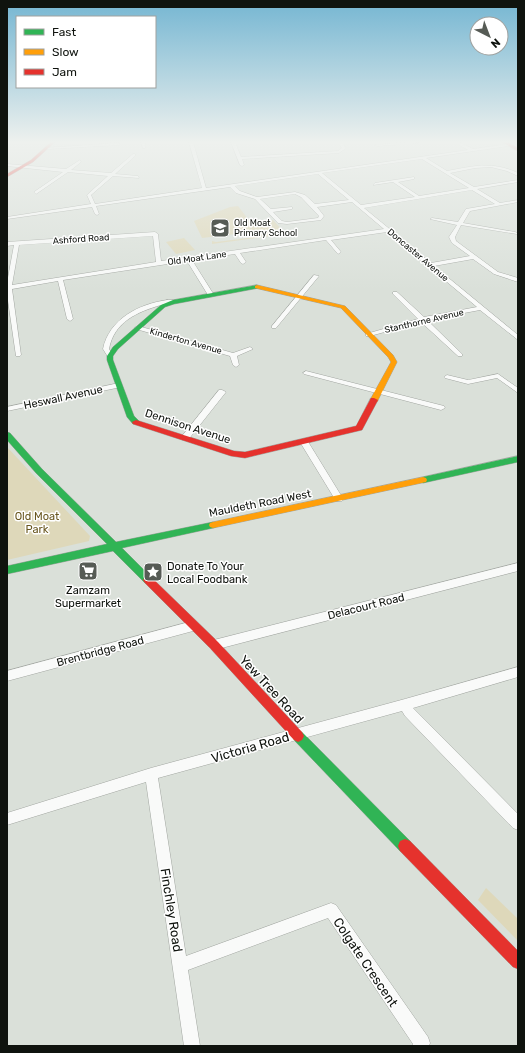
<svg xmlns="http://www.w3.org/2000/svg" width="525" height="1053" viewBox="0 0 525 1053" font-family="Rubik,sans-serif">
  <rect width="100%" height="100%" fill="#dae0d9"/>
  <!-- green -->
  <g fill="#ded8ba">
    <polygon points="238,206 252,224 273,220 286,234 212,244 212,241 216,242 255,237 252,232 202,238 194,221 230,207"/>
    <polygon points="184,238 195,250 176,254 166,242"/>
    <polygon points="7,447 90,536 89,541 7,560"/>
    <polygon points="486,888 518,919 518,941 478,900"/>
  </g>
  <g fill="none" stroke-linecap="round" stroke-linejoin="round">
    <defs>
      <g id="street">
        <polygon points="141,142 145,142 145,148 143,148"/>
        <path d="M189,142h4l13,46 262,-38 -14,-8h5l14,7 43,-6 -1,2 -89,13 21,13c27,-5 45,-10 71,2v3l-11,-5 -16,-4 -16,1 -25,5 24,14 44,-7v2l-41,7 23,14 18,-3v2l-48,9 -7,12 52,9 2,1v1l-56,-9 -6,12 1,4 42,31 20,6v4l-24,-8 -21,-15 -39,7 84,69v5l-38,-30 -53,10 35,34v2h-4l-37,-34 -51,14h-4v-2l52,-15 -25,-25v-2h4l27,25 53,-10 -90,-75 -56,8 10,12 -3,2 -12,-14 -86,13 6,9 -3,2 -2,-1 -6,-9 -43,6 22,35 -3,2 -3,-2 -21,-34 -124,19 10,39 -3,2 -3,-2 -9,-38 -46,8 9,66 -1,1h-4l-9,-62v-11l7,-38 -7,1v-4l148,-10 3,2 3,27 223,-32 -32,-27 -35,5 7,9 -3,4 -34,4 -9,-1 -23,-24 -19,-6 -6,-6 -134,19 3,8 -2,1 -2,-1 -3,-7 -85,12v-2l84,-13 -4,-9 21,-19 -40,-4 -32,22 -2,-2 29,-20 -56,-6v-2l59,5 14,-9 1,2 -10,8 40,3 22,-19h2v2l-20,18 23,2 1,2 -26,-2 -22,19 4,9 107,-16zM422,159l47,29 -50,8 -21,-14 16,-3v-2l-39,6 -2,2 20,-3 22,15 -54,8 -39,-32zM318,174l31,26 -34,4 -10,-9 -10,-3 -38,5 -17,-6 -5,-5zM472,190l23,14 -29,5 -8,13 -26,-4 -2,1 27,6 -8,12 3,6 18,13 -39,7 -67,-55zM295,194l6,3 18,19 -1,2 -31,4 -5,-1 -9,-9 19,-3v-2l-21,2 -11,-10zM153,236l3,26 -144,23 7,-40z"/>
        <polygon points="231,142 235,142 241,157 338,151 342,148 337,142 341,142 346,148 339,153 242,159 244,165 242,166 240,165"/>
        <polygon points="411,142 419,143 377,146 375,145"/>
        <polygon points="119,143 120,145 47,149 45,148"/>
        <polygon points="314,275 319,276 276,328 272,328 272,326"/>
        <path d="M167,300h6l3,2c-4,3 -10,1 -15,3 -24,7 -47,17 -52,44l4,7 -1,1h-4l-5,-8c6,-30 36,-45 64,-49z"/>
        <polygon points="138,326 233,353 250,347 253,349 237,356 239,365 236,367 233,365 230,356 136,329 135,328"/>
        <polygon points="306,371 444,406 445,408 441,410 304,374 303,373"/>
        <polygon points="498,374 518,388 518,393 497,378 468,384 445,378 444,377 447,375 468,380"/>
        <polygon points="119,383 121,383 121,387 7,411 7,407"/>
        <polygon points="219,390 222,390 226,392 188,440 182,440 181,438 182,436"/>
        <polygon points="304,439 307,440 342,497 343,499 342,501 336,501 300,442"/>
        <polygon points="518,563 518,571 214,650 210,648 209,645 210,642 214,640"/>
        <polygon points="193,621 197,623 198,626 197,629 193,631 7,681 7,671"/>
        <polygon points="518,667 518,677 413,708 518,814 518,830 513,828 405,716 402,711 158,778 186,956 331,903 336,905 428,1037 430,1043 429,1046 412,1046 413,1044 328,918 188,970 200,1046 184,1046 146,782 7,825 7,813 151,768 405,699"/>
      </g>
      <g id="fast">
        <polygon points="257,285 260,287 259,288 174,304 165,307 118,349 113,356 113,360 134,416 140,422 139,424 133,424 127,417 107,360 107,356 113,347 161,305 173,300"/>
        <polygon points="7,432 10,433 42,469 116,542 213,522 216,523 217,525 216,527 213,528 122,548 151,577 153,580 151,583 148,584 145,583 113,551 7,574 7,566 107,544 36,473 7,440"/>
        <polygon points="518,456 518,462 423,483 419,480 423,477"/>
        <polygon points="298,730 302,732 410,841 412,846 410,851 405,853 400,851 294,740 292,736 294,732"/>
      </g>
      <g id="slow">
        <polygon points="257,285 345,306 393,355 397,362 377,402 374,402 370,400 391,362 388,357 341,308 255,288 255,286"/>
        <polygon points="423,477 426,478 427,480 426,482 213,528 210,527 209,525 210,523 213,522"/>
      </g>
      <g id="jam">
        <polygon points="51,142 55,142 33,162 7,177 7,174 31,160"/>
        <polygon points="502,142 507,142 518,148 518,151"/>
        <polygon points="371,398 374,398 378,400 362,430 245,458 231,456 133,424 132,422 136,420 234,451 245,452 356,426"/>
        <polygon points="148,576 151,577 218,642 302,732 304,736 302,740 298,742 294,740 210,648 145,583 143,580 145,577"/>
        <polygon points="405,839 410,841 518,951 518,969 513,967 400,851 398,846 400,841"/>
      </g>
    </defs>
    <!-- street casing -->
    <use href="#street" stroke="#a2a6a1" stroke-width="1"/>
    <!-- fast casing -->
    <use href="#fast" stroke="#a2a6a1" stroke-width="1"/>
    <!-- slow casing -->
    <use href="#slow" stroke="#a2a6a1" stroke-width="1"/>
    <!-- jam casing -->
    <use href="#jam" stroke="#a2a6a1" stroke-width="1"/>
    <!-- street -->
    <use href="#street" fill="#f9faf9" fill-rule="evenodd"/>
    <!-- fast -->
    <use href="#fast" fill="#30b455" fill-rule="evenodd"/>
    <!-- slow -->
    <use href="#slow" fill="#ff9f0a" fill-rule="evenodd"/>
    <!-- jam -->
    <use href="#jam" fill="#e5322d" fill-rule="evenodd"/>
  </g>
  <!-- sky -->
  <linearGradient id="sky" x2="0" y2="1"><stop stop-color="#75b6d2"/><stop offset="0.49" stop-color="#eef1ee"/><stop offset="1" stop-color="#eef1ee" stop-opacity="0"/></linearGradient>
  <rect width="525" height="290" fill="url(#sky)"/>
  <!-- icons -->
  <defs>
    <symbol id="school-square" viewBox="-11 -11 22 22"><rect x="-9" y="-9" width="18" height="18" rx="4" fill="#565b55" stroke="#fff"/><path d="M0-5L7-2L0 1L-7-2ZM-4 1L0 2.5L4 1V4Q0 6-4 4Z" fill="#fff"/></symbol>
    <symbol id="supermarket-square" viewBox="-11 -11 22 22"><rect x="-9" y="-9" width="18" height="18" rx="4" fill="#565b55" stroke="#fff"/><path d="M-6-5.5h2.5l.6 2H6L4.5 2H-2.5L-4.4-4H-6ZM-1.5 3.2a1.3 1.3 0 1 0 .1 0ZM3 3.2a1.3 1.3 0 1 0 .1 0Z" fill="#fff"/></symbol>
    <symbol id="sight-square" viewBox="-11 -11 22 22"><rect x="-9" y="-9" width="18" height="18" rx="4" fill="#565b55" stroke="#fff"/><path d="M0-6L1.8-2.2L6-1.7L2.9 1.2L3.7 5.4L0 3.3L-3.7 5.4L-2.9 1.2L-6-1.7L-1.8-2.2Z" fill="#fff"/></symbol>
  </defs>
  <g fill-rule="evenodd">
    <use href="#school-square" x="209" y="217" width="22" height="22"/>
    <use href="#supermarket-square" x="77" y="560" width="22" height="22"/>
    <use href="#sight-square" x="142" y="561" width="22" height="22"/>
  </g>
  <g text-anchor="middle" stroke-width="3" stroke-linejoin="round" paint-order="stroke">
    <!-- far-poi labels -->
    <g font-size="9" fill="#0f130e" stroke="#fff" text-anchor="start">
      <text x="234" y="226">Old Moat<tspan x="234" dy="10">Primary School</tspan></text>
    </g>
    <!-- far-street labels -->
    <g font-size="9" fill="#0f130e" stroke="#fff">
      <text transform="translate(81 239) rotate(-4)" y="3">Ashford Road</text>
      <text transform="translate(418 255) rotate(40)" y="3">Doncaster Avenue</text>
      <text transform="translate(197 258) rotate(-8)" y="3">Old Moat Lane</text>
      <text transform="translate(424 321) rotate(-13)" y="3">Stanthorne Avenue</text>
      <text transform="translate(186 341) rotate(16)" y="3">Kinderton Avenue</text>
    </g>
    <!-- street labels -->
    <g font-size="11" fill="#0f130e" stroke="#fff">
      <text transform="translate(63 397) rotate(-12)" y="4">Heswall Avenue</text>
      <text transform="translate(188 426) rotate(18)" y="4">Dennison Avenue</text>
      <text transform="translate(260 503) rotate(-11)" y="4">Mauldeth Road West</text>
      <text transform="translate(366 606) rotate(-14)" y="4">Delacourt Road</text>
      <text transform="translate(100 651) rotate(-15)" y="4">Brentbridge Road</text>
    </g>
    <!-- park labels -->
    <g font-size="11" fill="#68561e" stroke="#fff">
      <text x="37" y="520">Old Moat<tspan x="37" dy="13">Park</tspan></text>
    </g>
    <!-- poi labels -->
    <g font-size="11" fill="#0f130e" stroke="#fff" text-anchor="start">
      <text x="167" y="570">Donate To Your<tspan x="167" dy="13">Local Foodbank</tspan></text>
      <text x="88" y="594" text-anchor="middle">Zamzam<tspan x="88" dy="13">Supermarket</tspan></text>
    </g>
    <!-- near-street labels -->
    <g font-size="13" fill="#0f130e" stroke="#fff">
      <text transform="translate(272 689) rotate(47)" y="5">Yew Tree Road</text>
      <text transform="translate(250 747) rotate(-16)" y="5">Victoria Road</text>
      <text transform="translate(172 910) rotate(81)" y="5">Finchley Road</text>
      <text transform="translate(366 962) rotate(56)" y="5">Colgate Crescent</text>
    </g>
  </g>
  <!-- border -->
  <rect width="525" height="1053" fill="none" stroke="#0f130e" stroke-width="16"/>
  <!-- legend -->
  <rect x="16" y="16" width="140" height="72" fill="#ffffff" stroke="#9fa19f"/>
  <rect x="24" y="29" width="20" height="6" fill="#30b455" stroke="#9fa19f"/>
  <text x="52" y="36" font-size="12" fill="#0f130e">Fast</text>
  <rect x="24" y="49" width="20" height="6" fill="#ff9f0a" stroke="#9fa19f"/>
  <text x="52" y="56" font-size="12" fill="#0f130e">Slow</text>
  <rect x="24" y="69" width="20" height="6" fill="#e5322d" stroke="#9fa19f"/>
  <text x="52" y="76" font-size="12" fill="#0f130e">Jam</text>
  <!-- north arrow -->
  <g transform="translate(489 36) rotate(138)"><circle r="19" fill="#ffffff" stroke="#9fa19f"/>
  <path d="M0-3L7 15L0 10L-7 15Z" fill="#565b55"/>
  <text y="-6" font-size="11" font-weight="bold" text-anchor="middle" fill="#0f130e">N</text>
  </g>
</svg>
